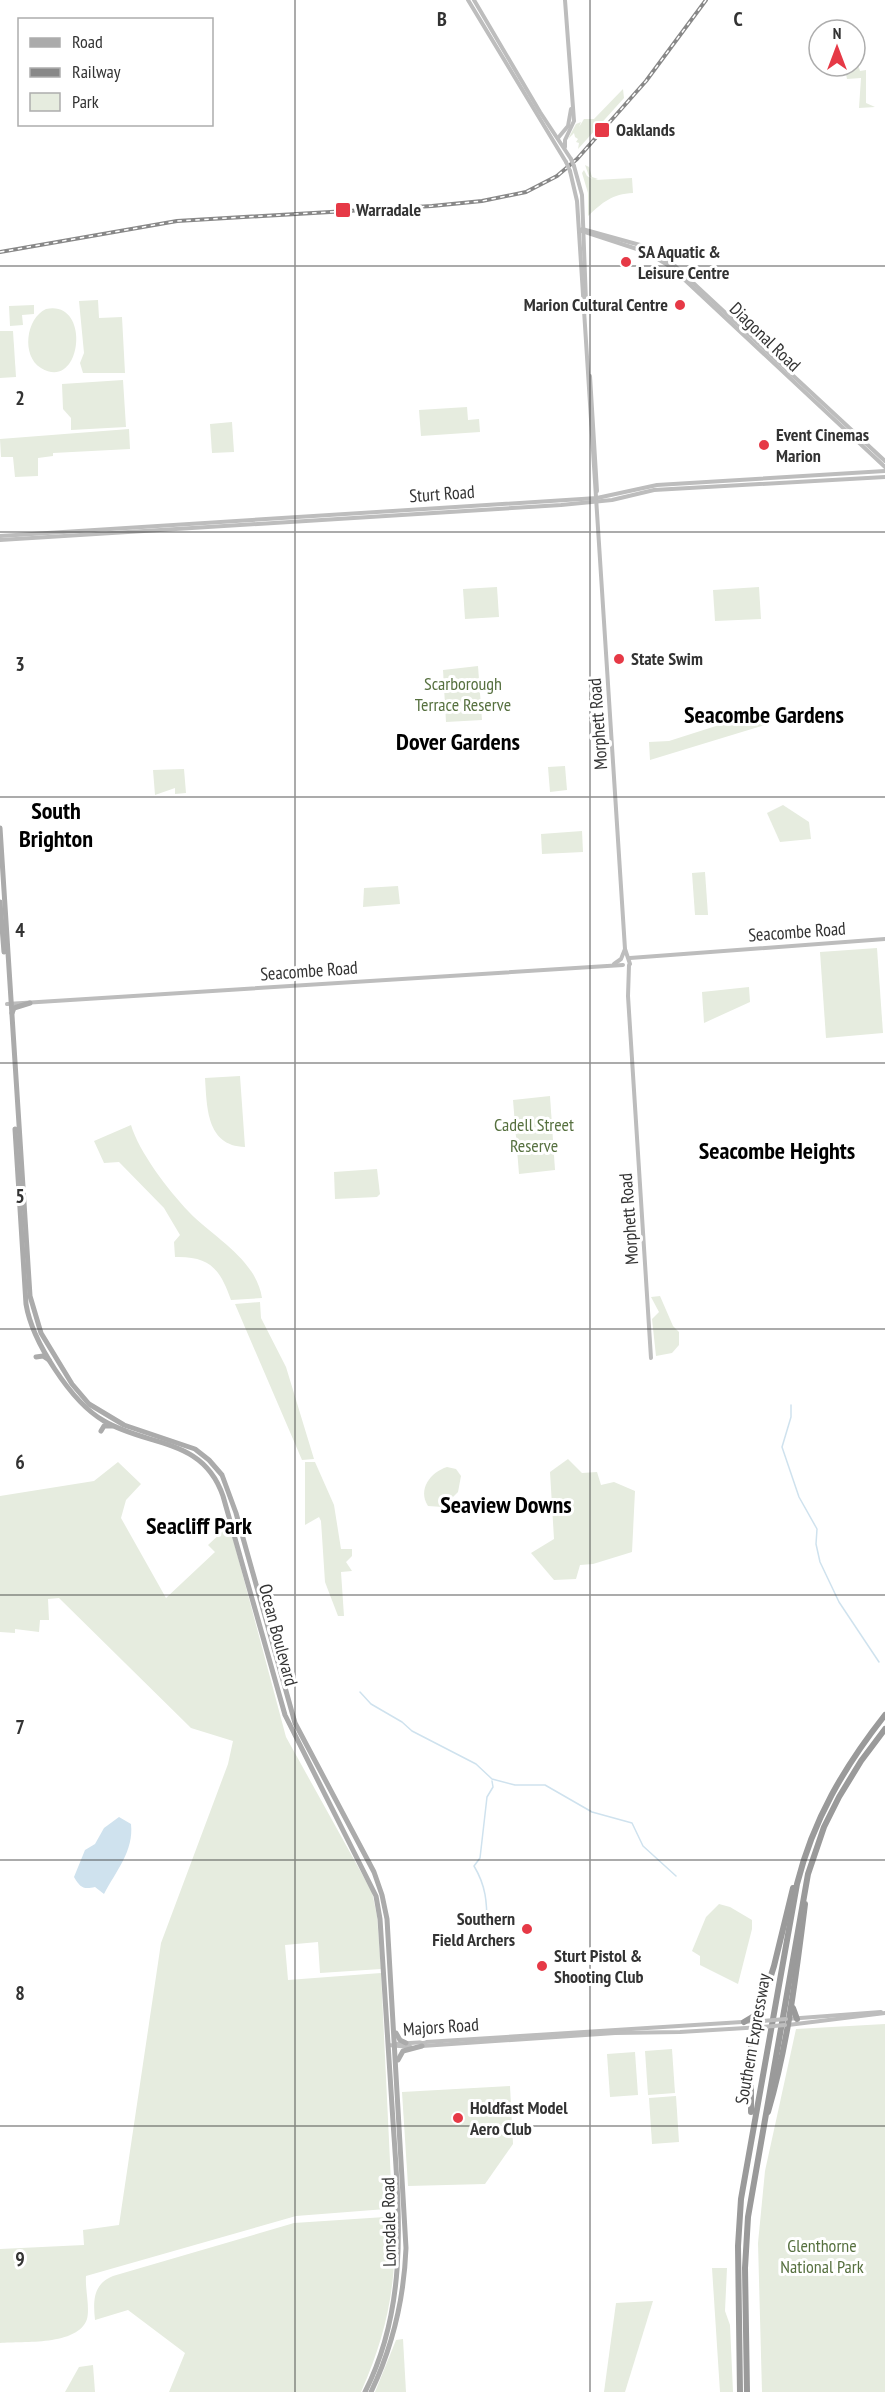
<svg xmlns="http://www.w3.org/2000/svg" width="885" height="2392" viewBox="0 0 885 2392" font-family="'PT Sans Narrow',sans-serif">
  <rect width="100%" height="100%" fill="#fff"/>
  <!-- green -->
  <g fill="#e6ecdf">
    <polygon points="857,61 860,71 866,70 866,103 875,107 859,108 861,78 847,79 846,74 850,73"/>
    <polygon points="623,89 624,98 578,149 579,143 576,142 578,139 575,137 574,133 568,139 576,124 581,122 579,127 584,119 594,119"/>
    <path d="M585,165l4,2 3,10 6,2 -3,1 37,-2 1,15c-21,1 -30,9 -45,23v-23l-6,-20 2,-3 3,6 6,3 -4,-3z"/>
    <polygon points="98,300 99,318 122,317 125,373 83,373 80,363 84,353 79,301"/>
    <polygon points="34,305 34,314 22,315 23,325 10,326 9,306"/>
    <path d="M46,309c46,-10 36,84 -5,59 -20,-12 -15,-50 5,-59z"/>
    <polygon points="0,331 13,331 16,377 0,378"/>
    <polygon points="123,380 126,427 71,430 71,418 63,409 62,384"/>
    <polygon points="467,407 468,420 479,419 480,432 421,436 419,410"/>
    <polygon points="232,422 234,452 212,453 210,424"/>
    <polygon points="129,429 130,449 53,453 53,456 38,458 38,476 15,477 13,457 1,457 0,439"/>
    <polygon points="497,587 499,617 465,619 463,589"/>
    <polygon points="759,587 761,619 715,621 713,590"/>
    <polygon points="478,666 482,720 446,722 443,670"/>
    <polygon points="763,711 765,725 650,760 649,742 669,741"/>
    <polygon points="565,766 567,790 550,792 548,767"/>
    <polygon points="184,769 186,793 175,794 175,788 155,795 153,770"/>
    <polygon points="783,805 809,822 811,839 780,842 767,813"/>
    <polygon points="582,831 583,852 542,854 541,834"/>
    <polygon points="705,872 708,915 695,915 692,873"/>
    <polygon points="398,886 400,904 363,907 364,888"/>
    <polygon points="877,948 883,1033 826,1038 820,952"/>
    <polygon points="749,987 750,1002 704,1023 702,992"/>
    <path d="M240,1076l5,71c-39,-1 -38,-41 -40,-69z"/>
    <polygon points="550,1096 555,1170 519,1174 513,1100"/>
    <path d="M131,1125c8,27 37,65 58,87 25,26 67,47 73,86l-31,2c-11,-31 -21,-44 -56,-43l-1,-15 6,-7 -16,-27 -45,-46 -15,1 -10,-22z"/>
    <polygon points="377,1169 380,1194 377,1197 335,1199 334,1172"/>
    <polygon points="660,1296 673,1326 679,1332 679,1345 672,1353 656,1356 652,1319 659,1312 651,1297"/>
    <polygon points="260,1302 261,1318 286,1367 314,1459 302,1460 235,1304"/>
    <polygon points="568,1459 582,1473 597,1472 601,1485 614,1482 635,1491 632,1552 593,1564 580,1565 576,1579 554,1580 531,1553 554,1539 550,1472"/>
    <path d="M118,1462l23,22 -15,16 -5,18 45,80 49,-46 -7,-7 15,-14 4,-1 5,5 54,202 86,155 5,24 4,53 -61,4 -2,-31 -33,3 3,35 93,-7 11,230 -6,6 -90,7 -210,60c-1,13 4,31 1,43 -9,27 -64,22 -87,24v-94l84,-4 -1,-15 36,-5 42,-282 67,-179 5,-23 -42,-13 -132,-130 -11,1 1,21h-9l-1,12 -24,-3v4l-15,-1v-136l94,-15z"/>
    <polygon points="305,1462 315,1462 334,1505 341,1549 352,1549 352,1556 346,1562 352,1571 341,1572 344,1616 338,1616 325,1582 321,1521 319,1517 305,1525"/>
    <path d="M447,1467l9,2 5,7 -3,16 -15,15 -15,-1c-11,-17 3,-34 19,-39z"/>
    <polygon points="719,1904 730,1907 752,1920 752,1929 738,1984 700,1965 700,1956 692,1951 706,1917"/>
    <polygon points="885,2024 885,2392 762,2392 758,2243 765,2171 796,2029"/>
    <polygon points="672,2049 675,2093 648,2095 645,2051"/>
    <polygon points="635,2052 638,2095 610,2097 607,2054"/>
    <polygon points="510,2086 513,2144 485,2184 408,2186 402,2092"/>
    <polygon points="676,2096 679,2142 652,2144 649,2098"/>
    <path d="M385,2217h5l5,9c1,63 -9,109 -34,166h-192l16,-39 -57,-43 -33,10c-2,-19 -2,-36 18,-44l181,-53z"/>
    <polygon points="712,2268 727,2268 725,2311 730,2325 733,2392 720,2392"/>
    <polygon points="653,2301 625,2392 604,2392 616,2303"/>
    <polygon points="403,2339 406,2392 375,2392 396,2340"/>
    <polygon points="93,2365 95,2392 65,2392 79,2367"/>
  </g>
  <!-- water -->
  <path fill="#cfe2ee" d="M119,1817l12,7c3,27 -15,47 -27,70l-9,-7c-12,3 -15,0 -21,-10l11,-27 10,-6 9,-16z"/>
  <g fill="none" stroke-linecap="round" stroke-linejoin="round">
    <!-- stream -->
    <g stroke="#cfe2ee" stroke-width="1.5">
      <polyline points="791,1405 791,1417 782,1447 799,1497 817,1529 816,1544 820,1562 839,1602 879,1662"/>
      <polyline points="360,1692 371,1704 402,1722 412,1731 476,1764 492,1779 515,1785 545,1785 592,1812 632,1823 643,1846 676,1876"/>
      <path d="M487,1925c0,-23 -1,-39 -13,-59l6,-8 7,-61 6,-10 -1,-6"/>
    </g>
    <!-- secondary -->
    <g stroke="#bdbdbd" stroke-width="4">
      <polyline points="468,0 566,162"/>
      <polyline points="474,0 540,112 571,159"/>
      <polyline points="558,138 568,126 571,109"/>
      <polyline points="565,147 565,140 574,121 565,0"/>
      <polyline points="574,166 582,195 586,302"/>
      <polyline points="570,171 577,201 625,949 630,964"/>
      <polyline points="582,229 640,245 675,266 885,461"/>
      <polyline points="579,230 646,252 671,267 885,467"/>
      <polyline points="590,376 597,491"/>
      <polyline points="0,536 597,498 657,485 885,471"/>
      <polyline points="0,540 561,505 612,500 654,490 885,477"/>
      <polyline points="630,958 885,939"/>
      <polyline points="614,964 621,959 625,949"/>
      <polyline points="629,965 628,996 651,1358"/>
      <polyline points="7,1004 623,965"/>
      <polyline points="787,2019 881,2012"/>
      <polyline points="788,2025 885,2013"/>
      <polyline points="394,2044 758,2021"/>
      <polyline points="388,2045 411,2047"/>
      <polyline points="422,2046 615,2033 680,2032 762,2027"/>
    </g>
    <!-- primary -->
    <g stroke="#ababab" stroke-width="5">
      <path d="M0,828l30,468 11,37 31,51 17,20 35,21 71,24 14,11 13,15 14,38 59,210 79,149 8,23 5,24 19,329c-2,51 -13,98 -35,144"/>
      <polyline points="0,902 4,952"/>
      <polyline points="12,1013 14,1008 30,1003"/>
      <path d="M15,1129l11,175c6,37 45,98 78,117 44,26 99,16 119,75l62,219 91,181 4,23c4,62 8,125 12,187 6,98 19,195 -27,286"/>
      <polyline points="36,1357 43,1356 49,1360"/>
      <polyline points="101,1431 104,1426 112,1426"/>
      <polyline points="222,1527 229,1527 233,1532"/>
      <polyline points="396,2033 400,2040 406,2043"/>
      <polyline points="398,2060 403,2051 422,2046"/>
      <polyline points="388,2214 397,2223"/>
    </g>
    <!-- motorway -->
    <g stroke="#9a9a9a" stroke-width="6">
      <polyline points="793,2008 797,2019"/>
      <polyline points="744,2022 759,2013"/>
      <polyline points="751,2112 751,2039 774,1966 793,1888"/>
      <path d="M768,2112c20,-68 28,-137 37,-208"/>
      <path d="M740,2392l-2,-146 3,-47 56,-315c16,-64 47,-117 88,-169"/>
      <polyline points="747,2392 745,2268 748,2217 808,1874 824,1827 839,1797 861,1761 885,1729"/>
    </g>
    <defs>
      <polyline id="rail" points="0,252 177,221 432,206 482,201 526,192 557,176 577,159 646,81 706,0"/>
    </defs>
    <!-- rail casing -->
    <use href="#rail" stroke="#888" stroke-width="4"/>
    <!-- rail -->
    <use href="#rail" stroke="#fff" stroke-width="1.5" stroke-dasharray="4.5" stroke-linecap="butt"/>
    <!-- secondary-bridge -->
    <g stroke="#bdbdbd" stroke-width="4">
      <polyline points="571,159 574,166"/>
      <polyline points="566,162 570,171"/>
      <polyline points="762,2021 786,2019"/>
      <polyline points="762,2027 785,2025"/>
    </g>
  </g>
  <!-- grid -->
  <path fill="none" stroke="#333" stroke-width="1.5" stroke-opacity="0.55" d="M295,0v2392M590,0v2392M0,266h885M0,532h885M0,797h885M0,1063h885M0,1329h885M0,1595h885M0,1860h885M0,2126h885"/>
  <!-- markers -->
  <g fill="#e63946" stroke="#fff" stroke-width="2">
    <rect x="594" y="122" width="16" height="16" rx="3"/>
    <rect x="335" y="202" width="16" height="16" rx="3"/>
    <circle cx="626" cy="262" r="6"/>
    <circle cx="680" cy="305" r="6"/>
    <circle cx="764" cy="445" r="6"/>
    <circle cx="619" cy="659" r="6"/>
    <circle cx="527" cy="1929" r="6"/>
    <circle cx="542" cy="1966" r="6"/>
    <circle cx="458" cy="2118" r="6"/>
  </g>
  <g text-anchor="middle" stroke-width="6" stroke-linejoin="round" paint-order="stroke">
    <!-- poi labels -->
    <g font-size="18" font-weight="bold" fill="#333" stroke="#fff" text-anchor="start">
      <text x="616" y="136">Oaklands</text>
      <text x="356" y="216">Warradale</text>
      <text x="638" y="258">SA Aquatic &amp;<tspan x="638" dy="21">Leisure Centre</tspan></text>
      <text x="668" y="311" text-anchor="end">Marion Cultural Centre</text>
      <text x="776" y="441">Event Cinemas<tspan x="776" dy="21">Marion</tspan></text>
      <text x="631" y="665">State Swim</text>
      <text x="515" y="1925" text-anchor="end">Southern<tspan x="515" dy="21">Field Archers</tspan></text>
      <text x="554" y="1962">Sturt Pistol &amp;<tspan x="554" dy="21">Shooting Club</tspan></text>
      <text x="470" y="2114">Holdfast Model<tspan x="470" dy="21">Aero Club</tspan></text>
    </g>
    <!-- street labels -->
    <g font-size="18" fill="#333" stroke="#fff">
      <text transform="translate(765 337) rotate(44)" y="6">Diagonal Road</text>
      <text transform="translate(442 494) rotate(-4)" y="6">Sturt Road</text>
      <text transform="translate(598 724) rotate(-94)" y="6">Morphett Road</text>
      <text transform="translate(797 932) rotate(-4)" y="6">Seacombe Road</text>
      <text transform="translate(309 971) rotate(-4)" y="6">Seacombe Road</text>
      <text transform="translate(629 1219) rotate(-94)" y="6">Morphett Road</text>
      <text transform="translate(278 1635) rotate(75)" y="6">Ocean Boulevard</text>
      <text transform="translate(441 2027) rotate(-4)" y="6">Majors Road</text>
      <text transform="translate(753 2039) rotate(-80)" y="6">Southern Expressway</text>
      <text transform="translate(389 2222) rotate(-91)" y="6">Lonsdale Road</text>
    </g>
    <!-- park labels -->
    <g font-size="18" fill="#56703f" stroke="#fff">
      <text x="463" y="690">Scarborough<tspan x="463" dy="21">Terrace Reserve</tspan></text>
      <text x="534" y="1131">Cadell Street<tspan x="534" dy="21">Reserve</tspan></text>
      <text x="822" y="2252">Glenthorne<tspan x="822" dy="21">National Park</tspan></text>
    </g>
    <!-- district labels -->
    <g font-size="24" font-weight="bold" fill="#000" stroke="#fff">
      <text x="764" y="723">Seacombe Gardens</text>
      <text x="458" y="750">Dover Gardens</text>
      <text x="56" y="819">South<tspan x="56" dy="28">Brighton</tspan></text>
      <text x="777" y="1159">Seacombe Heights</text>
      <text x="506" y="1513">Seaview Downs</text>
      <text x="199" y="1534">Seacliff Park</text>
    </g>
  </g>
  <g font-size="20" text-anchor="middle" font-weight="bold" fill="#333" stroke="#fff" stroke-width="6" stroke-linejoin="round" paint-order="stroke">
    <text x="442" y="26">B</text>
    <text x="738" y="26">C</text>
    <text x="20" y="405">2</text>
    <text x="20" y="671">3</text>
    <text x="20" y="937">4</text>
    <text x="20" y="1203">5</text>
    <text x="20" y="1469">6</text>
    <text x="20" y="1734">7</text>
    <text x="20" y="2000">8</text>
    <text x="20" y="2266">9</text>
  </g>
  <!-- legend -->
  <rect x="18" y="18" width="195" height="108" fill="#ffffff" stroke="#adadad" stroke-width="1.5"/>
  <rect x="30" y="38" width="30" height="9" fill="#ababab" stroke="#adadad" stroke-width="1.5"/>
  <text x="72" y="48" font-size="18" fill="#333333">Road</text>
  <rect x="30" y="68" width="30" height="9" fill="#888888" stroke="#adadad" stroke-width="1.5"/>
  <text x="72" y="78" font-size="18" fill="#333333">Railway</text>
  <rect x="30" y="93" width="30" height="18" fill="#e6ecdf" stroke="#adadad" stroke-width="1.5"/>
  <text x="72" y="108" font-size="18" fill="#333333">Park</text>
  <!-- north arrow -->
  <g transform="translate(837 48)"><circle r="28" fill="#ffffff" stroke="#adadad" stroke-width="1.5"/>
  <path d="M0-4.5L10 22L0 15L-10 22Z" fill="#e63946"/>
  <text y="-9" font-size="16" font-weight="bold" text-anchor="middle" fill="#333333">N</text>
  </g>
</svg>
